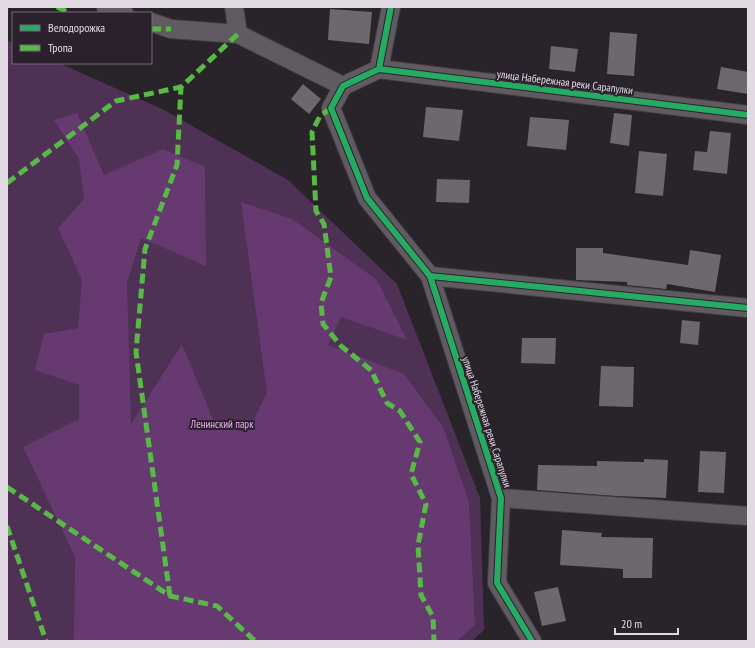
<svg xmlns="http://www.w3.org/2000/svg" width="755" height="648" viewBox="0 0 755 648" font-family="'PT Sans Narrow',sans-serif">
  <rect width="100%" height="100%" fill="#29242a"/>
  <!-- green -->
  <polygon fill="#4e3154" points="7,40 13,43 13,63 59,63 164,110 288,180 397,284 480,498 484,630 472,641 7,641"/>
  <!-- forest -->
  <polygon fill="#663a70" points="77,113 104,175 163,149 205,167 206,266 141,238 127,282 131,424 182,344 214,422 247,433 267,393 241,202 292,219 377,280 407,340 341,317 328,345 404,374 443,427 469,502 475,625 457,641 74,641 75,557 23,447 79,419 79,385 35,370 44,334 78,328 82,280 58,228 84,199 79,159 54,120"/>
  <!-- building -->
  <g fill="#6d686e">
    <polygon points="330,9 372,12 369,44 328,40"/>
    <polygon points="610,32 637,34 634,76 607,74"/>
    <polygon points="551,46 578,49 575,72 549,69"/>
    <polygon points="721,67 748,72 748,94 717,89"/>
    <polygon points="303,84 321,99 309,114 291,99"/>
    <polygon points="426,107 463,110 459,141 423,137"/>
    <polygon points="614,113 632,115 629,146 610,143"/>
    <polygon points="530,117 569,120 566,150 527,146"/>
    <polygon points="710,131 731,133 727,174 693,170 695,151 707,152"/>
    <polygon points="639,151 667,154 663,196 635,193"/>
    <polygon points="437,179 470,180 469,203 436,202"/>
    <polygon points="576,248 603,248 603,253 688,265 690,250 721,255 715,292 667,284 666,289 627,285 627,282 576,280"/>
    <polygon points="682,320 700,322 698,345 680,343"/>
    <polygon points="522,338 556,338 555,364 521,363"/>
    <polygon points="601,366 634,367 633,407 599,406"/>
    <polygon points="700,451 726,452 724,493 698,492"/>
    <polygon points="644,459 668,460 666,498 616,496 537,490 538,465 597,466 597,461 644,462"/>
    <polygon points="562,530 602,533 601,537 653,538 652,578 623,578 623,569 560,565"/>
    <polygon points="558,587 566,621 542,626 534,592"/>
  </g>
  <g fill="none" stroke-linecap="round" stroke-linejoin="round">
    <defs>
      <g id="minor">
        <polyline points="106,7 124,13"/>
        <polyline points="391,7 379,69 343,86 331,108 367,198 430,276 501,498 497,583 532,641"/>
        <polyline points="151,22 171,29 238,34 234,7"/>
        <polyline points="238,34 343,86"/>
        <polyline points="379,69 748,115"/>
        <polyline points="430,276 748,308"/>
        <polyline points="501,498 748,516"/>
      </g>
    </defs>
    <!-- minor casing -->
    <use href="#minor" stroke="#433f45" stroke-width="20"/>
    <!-- minor -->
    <use href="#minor" stroke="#605b61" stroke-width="18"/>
    <!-- quiet -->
    <g stroke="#58b947" stroke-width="5" stroke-dasharray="10 5" stroke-linecap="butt">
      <polyline points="57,7 70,13"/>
      <polyline points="151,29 171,29"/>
      <polyline points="331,108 320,116 312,132 316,211 324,224 331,277 321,303 323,324 341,346 371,370 387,403 400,411 420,442 411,474 426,504 418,545 421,595 433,617 434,641"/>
      <polyline points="7,183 116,101 181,87"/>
      <polyline points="7,487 170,596 217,606 255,641"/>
      <polyline points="7,526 46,641"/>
      <polyline points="170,596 136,352 145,249 177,165 181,87 238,34"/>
    </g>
    <defs>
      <g id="cycleway">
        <polyline points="391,7 379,69 343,86 331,108 367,198 430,276 501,498 497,583 532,641"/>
        <polyline points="379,69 748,115"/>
        <polyline points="430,276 748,308"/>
      </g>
    </defs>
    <!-- cycleway casing -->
    <use href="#cycleway" stroke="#2b212d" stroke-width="8"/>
    <!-- cycleway -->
    <use href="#cycleway" stroke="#26ab63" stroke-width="6"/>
  </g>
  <g text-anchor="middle" stroke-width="4" stroke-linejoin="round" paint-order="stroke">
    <!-- street labels -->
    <g font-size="11" fill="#e1dae3" stroke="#2b212d">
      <text transform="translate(565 82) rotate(7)" y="4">улица Набережная реки Сарапулки</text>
      <text transform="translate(487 422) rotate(72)" y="4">улица Набережная реки Сарапулки</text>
    </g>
    <!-- park labels -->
    <g font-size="11" fill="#ebb1f8" stroke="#2b212d">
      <text x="222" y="428">Ленинский парк</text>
    </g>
  </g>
  <!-- border -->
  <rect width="755" height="648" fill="none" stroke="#e1dae3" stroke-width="16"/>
  <!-- legend -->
  <rect x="12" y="12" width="140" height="52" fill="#2b212d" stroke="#746b76"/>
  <rect x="20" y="25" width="20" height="6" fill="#26ab63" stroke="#746b76"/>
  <text x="48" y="32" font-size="12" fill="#e1dae3">Велодорожка</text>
  <rect x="20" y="45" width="20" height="6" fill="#58b947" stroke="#746b76"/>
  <text x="48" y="52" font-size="12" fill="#e1dae3">Тропа</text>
  <!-- scale -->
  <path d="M615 628v6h63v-6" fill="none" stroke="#e1dae3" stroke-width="2"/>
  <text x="621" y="628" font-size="12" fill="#e1dae3" stroke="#2b212d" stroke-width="3" paint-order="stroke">20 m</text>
</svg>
